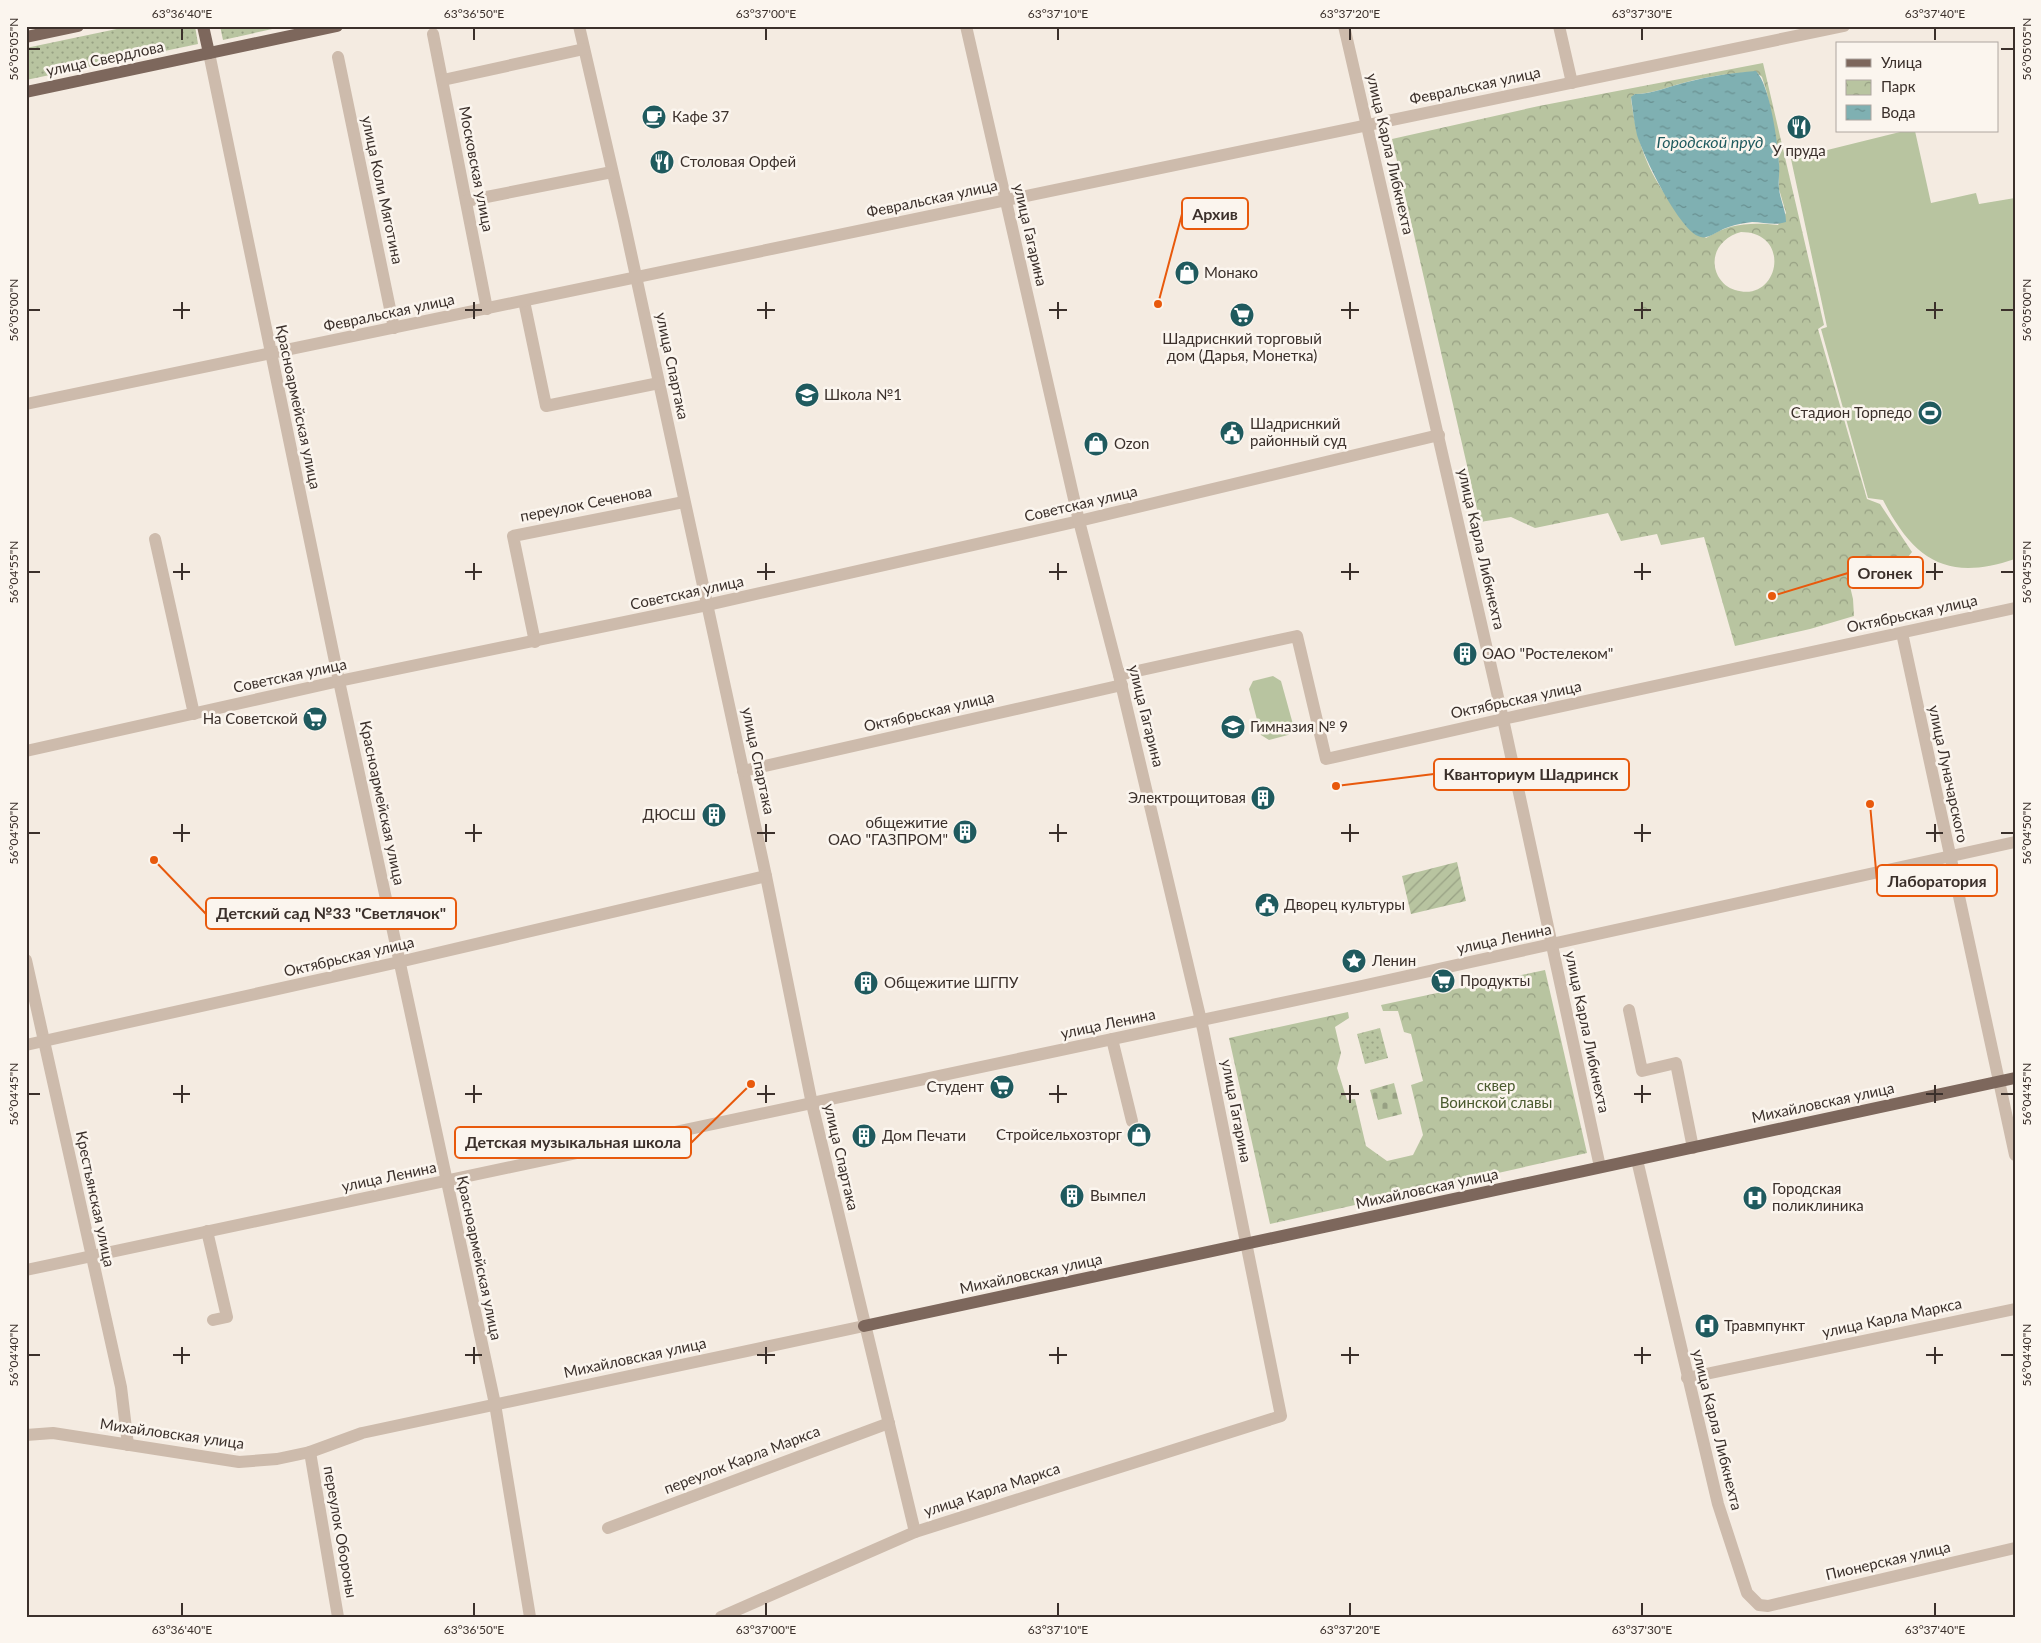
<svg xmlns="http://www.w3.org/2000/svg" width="2041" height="1643" viewBox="0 0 2041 1643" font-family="Lato,sans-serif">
  <defs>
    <pattern id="grass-dots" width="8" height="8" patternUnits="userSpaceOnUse" patternTransform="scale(1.25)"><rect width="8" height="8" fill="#b8c4a0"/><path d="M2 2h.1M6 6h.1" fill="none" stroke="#97a083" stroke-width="1.8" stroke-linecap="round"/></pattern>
    <pattern id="cemetery-stones" width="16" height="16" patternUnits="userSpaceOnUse" patternTransform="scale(1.25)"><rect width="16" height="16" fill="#b8c4a0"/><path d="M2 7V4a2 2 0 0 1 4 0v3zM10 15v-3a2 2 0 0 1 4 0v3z" fill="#97a083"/></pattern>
    <pattern id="park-crowns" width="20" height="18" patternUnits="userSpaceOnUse" patternTransform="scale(1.25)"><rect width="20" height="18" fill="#b8c4a0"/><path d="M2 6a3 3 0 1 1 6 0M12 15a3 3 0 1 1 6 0" fill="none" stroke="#97a083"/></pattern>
    <pattern id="garden-furrows" width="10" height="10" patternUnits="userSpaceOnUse" patternTransform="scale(1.25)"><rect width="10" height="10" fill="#b8c4a0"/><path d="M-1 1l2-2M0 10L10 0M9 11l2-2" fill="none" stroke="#97a083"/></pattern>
    <pattern id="water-ripples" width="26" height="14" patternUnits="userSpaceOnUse" patternTransform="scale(1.25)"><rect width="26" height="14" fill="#7fb0b2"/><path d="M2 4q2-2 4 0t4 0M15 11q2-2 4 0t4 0" fill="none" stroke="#699091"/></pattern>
  </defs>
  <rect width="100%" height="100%" fill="#f4ebe1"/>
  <!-- grass -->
  <g fill="url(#grass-dots)">
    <polygon points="131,26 195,26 198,44 26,80 26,48"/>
    <polygon points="220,26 286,26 223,40"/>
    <polygon points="1380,1028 1388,1058 1365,1064 1357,1034"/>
  </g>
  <!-- cemetery -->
  <polygon fill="url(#cemetery-stones)" points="1394,1083 1402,1114 1378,1120 1370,1090"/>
  <!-- park -->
  <g fill="url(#park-crowns)" fill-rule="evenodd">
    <path d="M1763,63l61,262 -6,4 49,170 13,5 32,48 -8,10 -17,6 -26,3 -13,7 5,21 1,17 -44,13 -75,17 -31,-109 -43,8 -4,-11 -36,7 -13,-28 -73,15 -24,-11 -31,5 -88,-383 147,-33zM1756,72l6,5 5,16 12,71v25l7,24 -8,12c-26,-3 -49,-2 -72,13 -13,-14 -29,-27 -40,-43 -21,-28 -31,-63 -35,-97l4,-4c17,0 32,-7 48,-11 25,-7 48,-10 73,-11zM1741,232c52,0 38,72 -6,58 -7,-2 -13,-7 -17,-14 -10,-20 3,-39 23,-44z"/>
    <polygon points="1545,970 1587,1153 1270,1224 1229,1038 1348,1012 1349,1018 1335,1027 1341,1053 1337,1068 1347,1100 1355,1099 1366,1146 1387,1161 1413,1155 1423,1135 1411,1085 1423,1081 1411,1034 1404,1032 1398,1011 1383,1011 1381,1005"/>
  </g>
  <!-- garden -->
  <polygon fill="url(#garden-furrows)" points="1457,862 1466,901 1411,914 1402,876"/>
  <!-- pitch -->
  <g fill="#b8c4a0">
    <path d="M1904,131h11l16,72 45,-10 3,11 36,-6v361c-68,23 -101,1 -132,-59l-15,-2 -47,-169 6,-2 -36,-168z"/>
    <polygon points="1273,676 1281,681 1294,728 1288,735 1269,740 1261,735 1249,689 1253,681"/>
  </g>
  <!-- water -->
  <path fill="url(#water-ripples)" d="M1756,71c14,14 22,73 23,93 1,8 -1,16 0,24 1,12 7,22 7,34 -12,4 -22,0 -34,0 -8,1 -19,3 -26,6 -9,3 -19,13 -28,8 -21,-10 -54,-79 -61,-101 -3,-12 -4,-25 -6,-38l4,-3c18,0 35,-8 52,-12 23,-6 45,-9 69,-11z"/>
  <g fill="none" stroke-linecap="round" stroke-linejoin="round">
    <!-- minor -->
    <g stroke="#cdbbac" stroke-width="12">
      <polyline points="579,26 624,221 766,876 812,1104 915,1532"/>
      <polyline points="1344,26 1503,719 1600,1167"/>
      <polyline points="1559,26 1572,83"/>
      <polyline points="433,34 487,309"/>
      <polyline points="209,53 339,681 495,1404 530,1617"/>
      <polyline points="338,57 394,328"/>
      <polyline points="443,80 584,49"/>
      <polyline points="466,201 612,172"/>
      <polyline points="524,301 546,406 659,383"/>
      <polyline points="26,404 1844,26"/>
      <polyline points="155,539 194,714"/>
      <polyline points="1902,633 2015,1155"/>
      <polyline points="535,642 513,536 684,502"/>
      <polyline points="1119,675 1297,636 1326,759 1503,719 2015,608"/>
      <polyline points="26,751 339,681 707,605 1079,521 1439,435"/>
      <polyline points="743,771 1122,685"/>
      <polyline points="26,960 121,1387 128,1445"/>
      <polyline points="1629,1010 1642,1071 1676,1063 1693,1148"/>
      <polyline points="1112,1039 1132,1121"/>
      <polyline points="26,1045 399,962 766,876"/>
      <polyline points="1637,1160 1718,1504 1747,1593 1759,1605 1768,1606 2015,1548"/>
      <polyline points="207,1231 227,1317 213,1320"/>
      <polyline points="26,1270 1357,987 2015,842"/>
      <polyline points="1687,1378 2015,1309"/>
      <polyline points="26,1435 53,1433 239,1462 277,1459 310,1452 362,1433 864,1326"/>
      <polyline points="310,1452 338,1617"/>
      <polyline points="608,1528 889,1423"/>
      <polyline points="721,1617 915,1532 1281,1416 1203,1029 1119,675 1079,521 966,26"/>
    </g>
    <!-- major -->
    <g stroke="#7d675c" stroke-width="12">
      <polyline points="203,26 209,53"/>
      <polyline points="26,37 78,26"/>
      <polyline points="26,92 337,26"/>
      <polyline points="864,1326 2015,1078"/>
    </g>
  </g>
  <!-- ticks -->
  <path fill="none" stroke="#3b302b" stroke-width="2" d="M182,28v12M474,28v12M766,28v12M1058,28v12M1350,28v12M1642,28v12M1935,28v12M28,49h12M2001,49h13M182,302v17M474,302v17M766,302v17M1058,302v17M1350,302v17M1642,302v17M1935,302v17M28,310h12M173,310h17M465,310h17M757,310h18M1049,310h18M1341,310h18M1634,310h17M1926,310h17M2001,310h13M182,563v17M474,563v17M766,563v17M1058,563v17M1350,563v17M1642,563v17M1935,563v17M28,572h12M173,572h17M465,572h17M757,572h18M1049,572h18M1341,572h18M1634,572h17M1926,572h17M2001,572h13M182,824v18M474,824v18M766,824v18M1058,824v18M1350,824v18M1642,824v18M1935,824v18M28,833h12M173,833h17M465,833h17M757,833h18M1049,833h18M1341,833h18M1634,833h17M1926,833h17M2001,833h13M182,1085v18M474,1085v18M766,1085v18M1058,1085v18M1350,1085v18M1642,1085v18M1935,1085v18M28,1094h12M173,1094h17M465,1094h17M757,1094h18M1049,1094h18M1341,1094h18M1634,1094h17M1926,1094h17M2001,1094h13M182,1347v17M474,1347v17M766,1347v17M1058,1347v17M1350,1347v17M1642,1347v17M1935,1347v17M28,1355h12M173,1355h17M465,1355h17M757,1355h18M1049,1355h18M1341,1355h18M1634,1355h17M1926,1355h17M2001,1355h13M182,1603v13M474,1603v13M766,1603v13M1058,1603v13M1350,1603v13M1642,1603v13M1935,1603v13"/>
  <!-- icons -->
  <defs>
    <symbol id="cafe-disc" viewBox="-11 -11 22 22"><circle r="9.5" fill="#1f5a5e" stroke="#fbf5ee"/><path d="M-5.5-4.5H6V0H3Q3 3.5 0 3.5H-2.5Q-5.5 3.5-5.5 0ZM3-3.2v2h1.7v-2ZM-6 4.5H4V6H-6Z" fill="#fff"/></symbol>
    <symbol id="restaurant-disc" viewBox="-11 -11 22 22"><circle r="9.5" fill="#1f5a5e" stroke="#fbf5ee"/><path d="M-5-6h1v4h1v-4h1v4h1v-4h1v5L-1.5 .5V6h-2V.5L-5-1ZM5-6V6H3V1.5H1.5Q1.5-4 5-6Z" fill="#fff"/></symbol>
    <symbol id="shop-disc" viewBox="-11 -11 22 22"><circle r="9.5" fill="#1f5a5e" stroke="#fbf5ee"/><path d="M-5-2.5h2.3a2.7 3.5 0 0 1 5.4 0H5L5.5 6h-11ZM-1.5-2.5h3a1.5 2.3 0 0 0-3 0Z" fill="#fff"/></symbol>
    <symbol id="supermarket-disc" viewBox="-11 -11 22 22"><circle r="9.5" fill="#1f5a5e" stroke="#fbf5ee"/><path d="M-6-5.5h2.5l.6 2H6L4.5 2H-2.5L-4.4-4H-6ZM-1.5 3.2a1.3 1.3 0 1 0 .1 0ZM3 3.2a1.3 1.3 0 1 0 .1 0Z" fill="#fff"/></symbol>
    <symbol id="school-disc" viewBox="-11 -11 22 22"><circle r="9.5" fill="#1f5a5e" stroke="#fbf5ee"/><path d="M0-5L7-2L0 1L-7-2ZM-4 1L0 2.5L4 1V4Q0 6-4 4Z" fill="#fff"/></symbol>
    <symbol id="stadium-disc" viewBox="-11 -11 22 22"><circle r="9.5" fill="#1f5a5e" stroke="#fbf5ee"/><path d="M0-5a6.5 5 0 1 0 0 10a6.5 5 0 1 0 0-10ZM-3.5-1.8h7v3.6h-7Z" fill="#fff"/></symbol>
    <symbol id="civic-disc" viewBox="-11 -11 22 22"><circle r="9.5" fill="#1f5a5e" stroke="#fbf5ee"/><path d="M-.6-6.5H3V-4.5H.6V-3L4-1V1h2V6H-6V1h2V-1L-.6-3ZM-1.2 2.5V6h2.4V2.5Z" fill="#fff"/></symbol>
    <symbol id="building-disc" viewBox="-11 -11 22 22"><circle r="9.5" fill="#1f5a5e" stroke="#fbf5ee"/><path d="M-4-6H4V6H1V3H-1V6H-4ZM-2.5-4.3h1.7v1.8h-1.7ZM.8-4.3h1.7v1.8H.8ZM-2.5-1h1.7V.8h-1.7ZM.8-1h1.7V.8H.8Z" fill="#fff"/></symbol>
    <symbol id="sight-disc" viewBox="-11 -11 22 22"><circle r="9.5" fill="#1f5a5e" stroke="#fbf5ee"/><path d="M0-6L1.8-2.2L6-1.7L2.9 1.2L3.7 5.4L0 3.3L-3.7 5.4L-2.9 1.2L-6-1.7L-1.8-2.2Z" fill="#fff"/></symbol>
    <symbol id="hospital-disc" viewBox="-11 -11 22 22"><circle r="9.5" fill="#1f5a5e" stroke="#fbf5ee"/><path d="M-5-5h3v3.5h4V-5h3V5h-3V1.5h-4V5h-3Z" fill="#fff"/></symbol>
  </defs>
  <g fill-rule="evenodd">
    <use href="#cafe-disc" x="640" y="103" width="28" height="28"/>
    <use href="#restaurant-disc" x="1785" y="113" width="28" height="28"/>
    <use href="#restaurant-disc" x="648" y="148" width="28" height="28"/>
    <use href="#shop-disc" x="1173" y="259" width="28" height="28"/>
    <use href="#supermarket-disc" x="1228" y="301" width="28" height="28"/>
    <use href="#school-disc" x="793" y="381" width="28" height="28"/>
    <use href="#stadium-disc" x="1916" y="399" width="28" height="28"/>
    <use href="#civic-disc" x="1218" y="419" width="28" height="28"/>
    <use href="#shop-disc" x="1082" y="430" width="28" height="28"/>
    <use href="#building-disc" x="1451" y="640" width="28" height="28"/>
    <use href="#supermarket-disc" x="301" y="705" width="28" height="28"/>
    <use href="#school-disc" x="1219" y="713" width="28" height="28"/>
    <use href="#building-disc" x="1249" y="784" width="28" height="28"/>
    <use href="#building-disc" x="700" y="801" width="28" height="28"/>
    <use href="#building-disc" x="951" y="818" width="28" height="28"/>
    <use href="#civic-disc" x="1253" y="891" width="28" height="28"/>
    <use href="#sight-disc" x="1340" y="947" width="28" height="28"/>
    <use href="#supermarket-disc" x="1429" y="967" width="28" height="28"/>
    <use href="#building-disc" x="852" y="969" width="28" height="28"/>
    <use href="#supermarket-disc" x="988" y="1073" width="28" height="28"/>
    <use href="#shop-disc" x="1125" y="1121" width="28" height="28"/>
    <use href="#building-disc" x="850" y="1122" width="28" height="28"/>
    <use href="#building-disc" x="1058" y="1182" width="28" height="28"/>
    <use href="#hospital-disc" x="1741" y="1184" width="28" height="28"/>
    <use href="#hospital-disc" x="1693" y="1312" width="28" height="28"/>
  </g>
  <g text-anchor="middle" stroke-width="5" stroke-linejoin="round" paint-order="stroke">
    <!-- street labels -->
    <g font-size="15" fill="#3b302b" stroke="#fbf5ee">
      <text transform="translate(105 59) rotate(-12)" y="5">улица Свердлова</text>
      <text transform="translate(1475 86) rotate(-12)" y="5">Февральская улица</text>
      <text transform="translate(1390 154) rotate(77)" y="5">улица Карла Либкнехта</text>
      <text transform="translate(476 169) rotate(79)" y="5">Московская улица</text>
      <text transform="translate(382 190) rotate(78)" y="5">улица Коли Мяготина</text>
      <text transform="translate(932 199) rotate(-12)" y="5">Февральская улица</text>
      <text transform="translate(1030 235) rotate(77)" y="5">улица Гагарина</text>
      <text transform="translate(389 313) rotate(-12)" y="5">Февральская улица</text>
      <text transform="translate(672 366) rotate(78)" y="5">улица Спартака</text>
      <text transform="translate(298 407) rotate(78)" y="5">Красноармейская улица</text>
      <text transform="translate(586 504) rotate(-11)" y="5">переулок Сеченова</text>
      <text transform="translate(1081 504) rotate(-13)" y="5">Советская улица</text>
      <text transform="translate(1481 549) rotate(77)" y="5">улица Карла Либкнехта</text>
      <text transform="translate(687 593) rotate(-12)" y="5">Советская улица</text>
      <text transform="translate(1912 614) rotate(-12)" y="5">Октябрьская улица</text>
      <text transform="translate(290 676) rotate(-12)" y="5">Советская улица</text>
      <text transform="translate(1516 700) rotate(-12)" y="5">Октябрьская улица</text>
      <text transform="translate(929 712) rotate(-13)" y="5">Октябрьская улица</text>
      <text transform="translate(1146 716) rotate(76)" y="5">улица Гагарина</text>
      <text transform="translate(758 761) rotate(78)" y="5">улица Спартака</text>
      <text transform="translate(1948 774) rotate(78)" y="5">улица Луначарского</text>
      <text transform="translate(382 803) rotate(78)" y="5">Красноармейская улица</text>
      <text transform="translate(1504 939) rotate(-12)" y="5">улица Ленина</text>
      <text transform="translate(349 957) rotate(-13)" y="5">Октябрьская улица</text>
      <text transform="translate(1108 1024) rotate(-12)" y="5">улица Ленина</text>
      <text transform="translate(1587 1032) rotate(78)" y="5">улица Карла Либкнехта</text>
      <text transform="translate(1823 1103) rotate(-12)" y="5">Михайловская улица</text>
      <text transform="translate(1236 1111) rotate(79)" y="5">улица Гагарина</text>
      <text transform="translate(841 1157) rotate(77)" y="5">улица Спартака</text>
      <text transform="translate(389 1177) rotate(-12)" y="5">улица Ленина</text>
      <text transform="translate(1427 1189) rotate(-12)" y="5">Михайловская улица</text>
      <text transform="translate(95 1199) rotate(78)" y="5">Крестьянская улица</text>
      <text transform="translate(479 1258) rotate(78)" y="5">Красноармейская улица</text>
      <text transform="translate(1031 1274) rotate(-12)" y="5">Михайловская улица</text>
      <text transform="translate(1892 1318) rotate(-12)" y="5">улица Карла Маркса</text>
      <text transform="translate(635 1358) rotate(-12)" y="5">Михайловская улица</text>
      <text transform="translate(1717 1430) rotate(76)" y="5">улица Карла Либкнехта</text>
      <text transform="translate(172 1434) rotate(8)" y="5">Михайловская улица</text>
      <text transform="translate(742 1460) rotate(-21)" y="5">переулок Карла Маркса</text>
      <text transform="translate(992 1490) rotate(-18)" y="5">улица Карла Маркса</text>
      <text transform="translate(340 1532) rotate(80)" y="5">переулок Обороны</text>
      <text transform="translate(1888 1561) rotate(-13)" y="5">Пионерская улица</text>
    </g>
    <!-- poi labels -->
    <g font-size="15" fill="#3b302b" stroke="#fbf5ee" text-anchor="start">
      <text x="672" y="122">Кафе 37</text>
      <text x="1799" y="156" text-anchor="middle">У пруда</text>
      <text x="680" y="167">Столовая Орфей</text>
      <text x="1204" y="278">Монако</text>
      <text x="1242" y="344" text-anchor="middle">Шадриснкий торговый<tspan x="1242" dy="17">дом (Дарья, Монетка)</tspan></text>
      <text x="824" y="400">Школа №1</text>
      <text x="1912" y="418" text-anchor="end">Стадион Торпедо</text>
      <text x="1250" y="429">Шадриснкий<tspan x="1250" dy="17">районный суд</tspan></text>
      <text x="1114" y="449">Ozon</text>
      <text x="1482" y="659">ОАО "Ростелеком"</text>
      <text x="298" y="724" text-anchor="end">На Советской</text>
      <text x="1250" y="732">Гимназия № 9</text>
      <text x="1246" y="803" text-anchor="end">Электрощитовая</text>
      <text x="696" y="820" text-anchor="end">ДЮСШ</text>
      <text x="948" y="828" text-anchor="end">общежитие<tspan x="948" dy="17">ОАО "ГАЗПРОМ"</tspan></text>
      <text x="1284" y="910">Дворец культуры</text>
      <text x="1372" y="966">Ленин</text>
      <text x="1460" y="986">Продукты</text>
      <text x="884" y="988">Общежитие ШГПУ</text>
      <text x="984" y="1092" text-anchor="end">Студент</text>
      <text x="1122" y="1140" text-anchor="end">Стройсельхозторг</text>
      <text x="882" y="1141">Дом Печати</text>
      <text x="1772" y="1194">Городская<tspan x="1772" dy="17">поликлиника</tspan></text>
      <text x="1090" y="1201">Вымпел</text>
      <text x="1724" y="1331">Травмпункт</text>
    </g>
    <!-- park labels -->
    <g font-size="15" fill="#4a5a2e" stroke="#fbf5ee">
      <text x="1496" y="1091">сквер<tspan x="1496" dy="17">Воинской славы</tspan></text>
    </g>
    <!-- water labels -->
    <g font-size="16" font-style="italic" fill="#1f5a5e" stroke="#fbf5ee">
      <text x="1710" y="148">Городской пруд</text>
    </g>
  </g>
  <!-- callouts -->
  <path fill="none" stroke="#e8590c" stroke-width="2" d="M1158 304L1182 214M1772 596L1848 573M1336 786L1434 774M1870 804L1877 881M154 860L206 914M751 1084L691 1143"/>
  <g fill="#e8590c" stroke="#fbf5ee" stroke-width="2">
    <circle cx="1158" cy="304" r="5"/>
    <circle cx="1772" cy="596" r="5"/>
    <circle cx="1336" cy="786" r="5"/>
    <circle cx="1870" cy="804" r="5"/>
    <circle cx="154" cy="860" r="5"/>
    <circle cx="751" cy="1084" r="5"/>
  </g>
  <g fill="#fbf5ee" stroke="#e8590c" stroke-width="2">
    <rect x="1182" y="198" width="66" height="31" rx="5"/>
    <rect x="1848" y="557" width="75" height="31" rx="5"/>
    <rect x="1434" y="759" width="195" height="31" rx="5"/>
    <rect x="1877" y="865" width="120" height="31" rx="5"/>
    <rect x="206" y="898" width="250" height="31" rx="5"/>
    <rect x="455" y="1127" width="236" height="31" rx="5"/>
  </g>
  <g font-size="16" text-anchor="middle" font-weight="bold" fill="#3b302b">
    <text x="1215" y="220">Архив</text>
    <text x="1885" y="579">Огонек</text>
    <text x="1531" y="780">Кванториум Шадринск</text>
    <text x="1937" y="887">Лаборатория</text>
    <text x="331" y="919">Детский сад №33 "Светлячок"</text>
    <text x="573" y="1148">Детская музыкальная школа</text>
  </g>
  <!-- border -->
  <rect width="2041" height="1643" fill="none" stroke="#fbf5ee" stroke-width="55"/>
  <!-- legend -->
  <rect x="1836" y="42" width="162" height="90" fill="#fbf5ee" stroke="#aea6a0"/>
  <rect x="1846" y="59" width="25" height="8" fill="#7d675c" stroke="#aea6a0"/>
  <text x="1881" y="68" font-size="15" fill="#3b302b">Улица</text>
  <rect x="1846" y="80" width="25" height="15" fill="url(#park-crowns)" stroke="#aea6a0"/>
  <text x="1881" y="92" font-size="15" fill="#3b302b">Парк</text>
  <rect x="1846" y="105" width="25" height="15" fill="url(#water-ripples)" stroke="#aea6a0"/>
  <text x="1881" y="118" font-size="15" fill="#3b302b">Вода</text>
  <rect x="28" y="28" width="1986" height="1588" fill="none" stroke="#3b302b" stroke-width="2"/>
  <g font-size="12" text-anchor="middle" fill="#3b302b">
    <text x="182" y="18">63°36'40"E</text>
    <text x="474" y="18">63°36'50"E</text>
    <text x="766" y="18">63°37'00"E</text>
    <text x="1058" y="18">63°37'10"E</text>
    <text x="1350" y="18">63°37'20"E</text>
    <text x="1642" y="18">63°37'30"E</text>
    <text x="1935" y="18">63°37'40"E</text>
    <text transform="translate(14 49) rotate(-90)" y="4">56°05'05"N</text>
    <text transform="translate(2027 49) rotate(-90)" y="4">56°05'05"N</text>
    <text transform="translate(14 310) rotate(-90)" y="4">56°05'00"N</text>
    <text transform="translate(2027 310) rotate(-90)" y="4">56°05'00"N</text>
    <text transform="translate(14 572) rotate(-90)" y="4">56°04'55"N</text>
    <text transform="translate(2027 572) rotate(-90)" y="4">56°04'55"N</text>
    <text transform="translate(14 833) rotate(-90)" y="4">56°04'50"N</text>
    <text transform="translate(2027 833) rotate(-90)" y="4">56°04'50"N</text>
    <text transform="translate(14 1094) rotate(-90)" y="4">56°04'45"N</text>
    <text transform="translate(2027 1094) rotate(-90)" y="4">56°04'45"N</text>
    <text transform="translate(14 1355) rotate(-90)" y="4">56°04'40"N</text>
    <text transform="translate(2027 1355) rotate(-90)" y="4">56°04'40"N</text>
    <text x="182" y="1634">63°36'40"E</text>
    <text x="474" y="1634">63°36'50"E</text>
    <text x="766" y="1634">63°37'00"E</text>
    <text x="1058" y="1634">63°37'10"E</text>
    <text x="1350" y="1634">63°37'20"E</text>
    <text x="1642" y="1634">63°37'30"E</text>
    <text x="1935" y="1634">63°37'40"E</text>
  </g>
</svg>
